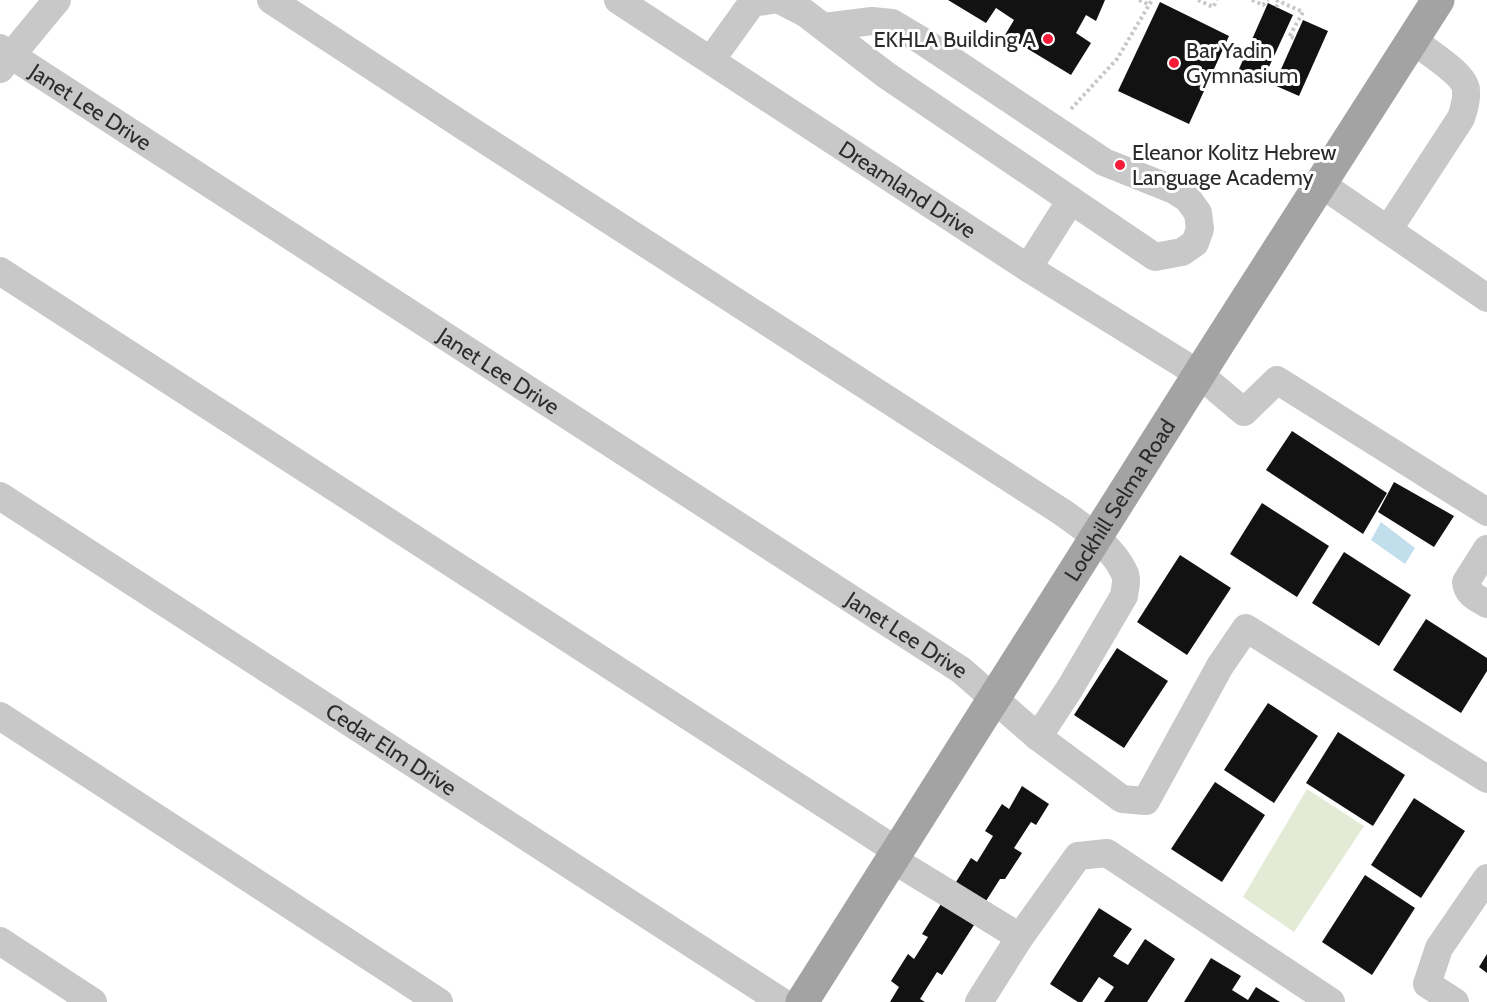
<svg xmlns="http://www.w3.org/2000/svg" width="1487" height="1002" viewBox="0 0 1487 1002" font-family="Cabin,sans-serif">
  <rect width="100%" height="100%" fill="#fff"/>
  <!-- green -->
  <polygon fill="#e3ebd7" points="1307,789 1364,826 1294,932 1243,897"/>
  <!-- water -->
  <polygon fill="#c1deed" points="1381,522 1415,548 1405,564 1371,540"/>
  <!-- building -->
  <g fill="#121212">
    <polygon points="948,0 1105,0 1096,21 1086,15 1076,33 1091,43 1071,75 1005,35 1014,20 996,8 986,23"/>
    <polygon points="1160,2 1229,36 1189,124 1118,91"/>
    <polygon points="1268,3 1293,15 1263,80 1239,69"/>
    <polygon points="1303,20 1328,31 1299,96 1274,85"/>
    <polygon points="1292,431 1387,493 1363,534 1266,470"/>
    <polygon points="1394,482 1454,516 1434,547 1378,512"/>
    <polygon points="1262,503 1329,546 1297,597 1230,554"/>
    <polygon points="1344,552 1411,595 1379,646 1312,603"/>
    <polygon points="1180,555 1231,588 1187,655 1137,622"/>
    <polygon points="1426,619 1487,658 1487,671 1461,713 1393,670"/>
    <polygon points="1117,648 1168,681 1124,748 1074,715"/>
    <polygon points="1268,703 1318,736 1274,803 1224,770"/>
    <polygon points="1338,732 1405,775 1373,826 1306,783"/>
    <polygon points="1215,782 1265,815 1222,882 1171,849"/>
    <polygon points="1022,786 1049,804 1036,825 1031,822 1014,848 1022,853 1005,879 1000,879 986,901 956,882 971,858 977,862 993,836 985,831 1002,804 1009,809"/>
    <polygon points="1414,798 1465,831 1421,898 1371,865"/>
    <polygon points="1365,875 1415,908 1372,975 1322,942"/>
    <polygon points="941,904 974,925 942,975 937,972 920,999 925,1002 890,1002 899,987 891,981 908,954 914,959 928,937 922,934"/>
    <polygon points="1099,908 1132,929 1113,956 1128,965 1145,939 1175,959 1147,1002 1104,1002 1114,987 1099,977 1082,1002 1078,1002 1050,984"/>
    <polygon points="1487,954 1487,973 1479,967"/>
    <polygon points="1211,958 1241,976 1232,990 1248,1000 1256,987 1280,1002 1184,1002"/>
  </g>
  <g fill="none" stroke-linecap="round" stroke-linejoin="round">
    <!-- path -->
    <g stroke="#c8c8c8" stroke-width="4" stroke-dasharray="3 3" stroke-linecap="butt">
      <polyline points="1139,0 1150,5"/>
      <polyline points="1198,0 1213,7 1217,0"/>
      <polyline points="1252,0 1263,5 1268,0"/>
      <polyline points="1276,0 1303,12 1289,37 1295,38"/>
      <polyline points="1276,7 1280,2"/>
      <polyline points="1071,109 1117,59 1152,0"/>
    </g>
    <!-- minor -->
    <g stroke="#c8c8c8" stroke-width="28">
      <path d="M271,0l194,127 597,385c21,15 51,35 62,60 4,7 1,16 0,24l-54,92 -32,49"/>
      <path id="s1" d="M618,0l410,268 171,106 45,38 33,-32 210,132"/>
      <polyline points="780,0 805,13 886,75 1155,257 1182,252 1195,243 1200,229 1198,213 1188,199 1174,190 1104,162 924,42 892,23 872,21 824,27"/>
      <path id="s2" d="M0,48l961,622 77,67 84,62 24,2 74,-135 26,-38 241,151"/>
      <polyline points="711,60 752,3 772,0"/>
      <polyline points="0,69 57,0"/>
      <polyline points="1321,184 1487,298"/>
      <path d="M1388,230l73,-112c3,-9 6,-18 5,-28 -1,-16 -40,-39 -53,-50"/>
      <polyline points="1028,268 1071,200"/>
      <polyline points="0,271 897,851"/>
      <path id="s3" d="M0,496l782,506"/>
      <path d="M1487,549l-21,33c1,12 11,16 21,22"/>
      <polyline points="0,716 439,1002"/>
      <polyline points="892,859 1020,937 1078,856 1107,853 1331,1002"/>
      <polyline points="0,941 93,1002"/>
      <polyline points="979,1002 1020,937"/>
      <polyline points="1455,1002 1427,984 1439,948 1487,878"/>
    </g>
    <!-- major -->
    <path stroke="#a3a3a3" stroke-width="33" id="s4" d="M802,1002l418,-661 218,-341"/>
  </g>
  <!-- markers -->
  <g fill="#f41c36" stroke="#fff" stroke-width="2">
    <circle cx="1048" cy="39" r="6"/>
    <circle cx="1174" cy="63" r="6"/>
    <circle cx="1120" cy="165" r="6"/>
  </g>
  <g text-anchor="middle" stroke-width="6" stroke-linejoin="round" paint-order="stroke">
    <!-- poi labels -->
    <g font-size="22" fill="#2b2b2b" stroke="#fff" text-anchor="start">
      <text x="1036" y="47" text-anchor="end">EKHLA Building A</text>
      <text x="1186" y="58">Bar Yadin<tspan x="1186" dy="25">Gymnasium</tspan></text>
      <text x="1132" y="160">Eleanor Kolitz Hebrew<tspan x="1132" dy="25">Language Academy</tspan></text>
    </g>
    <!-- street labels -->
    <g font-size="22" fill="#2b2b2b" stroke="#fff">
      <text dy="8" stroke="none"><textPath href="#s2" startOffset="108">Janet Lee Drive</textPath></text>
      <text dy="8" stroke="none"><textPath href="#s1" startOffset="346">Dreamland Drive</textPath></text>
      <text dy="8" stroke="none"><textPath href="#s2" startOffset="594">Janet Lee Drive</textPath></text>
      <text dy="8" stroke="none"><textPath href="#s4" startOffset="594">Lockhill Selma Road</textPath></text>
      <text dy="8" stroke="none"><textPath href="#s2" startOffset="1080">Janet Lee Drive</textPath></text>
      <text dy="8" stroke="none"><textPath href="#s3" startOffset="466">Cedar Elm Drive</textPath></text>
    </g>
  </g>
</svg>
